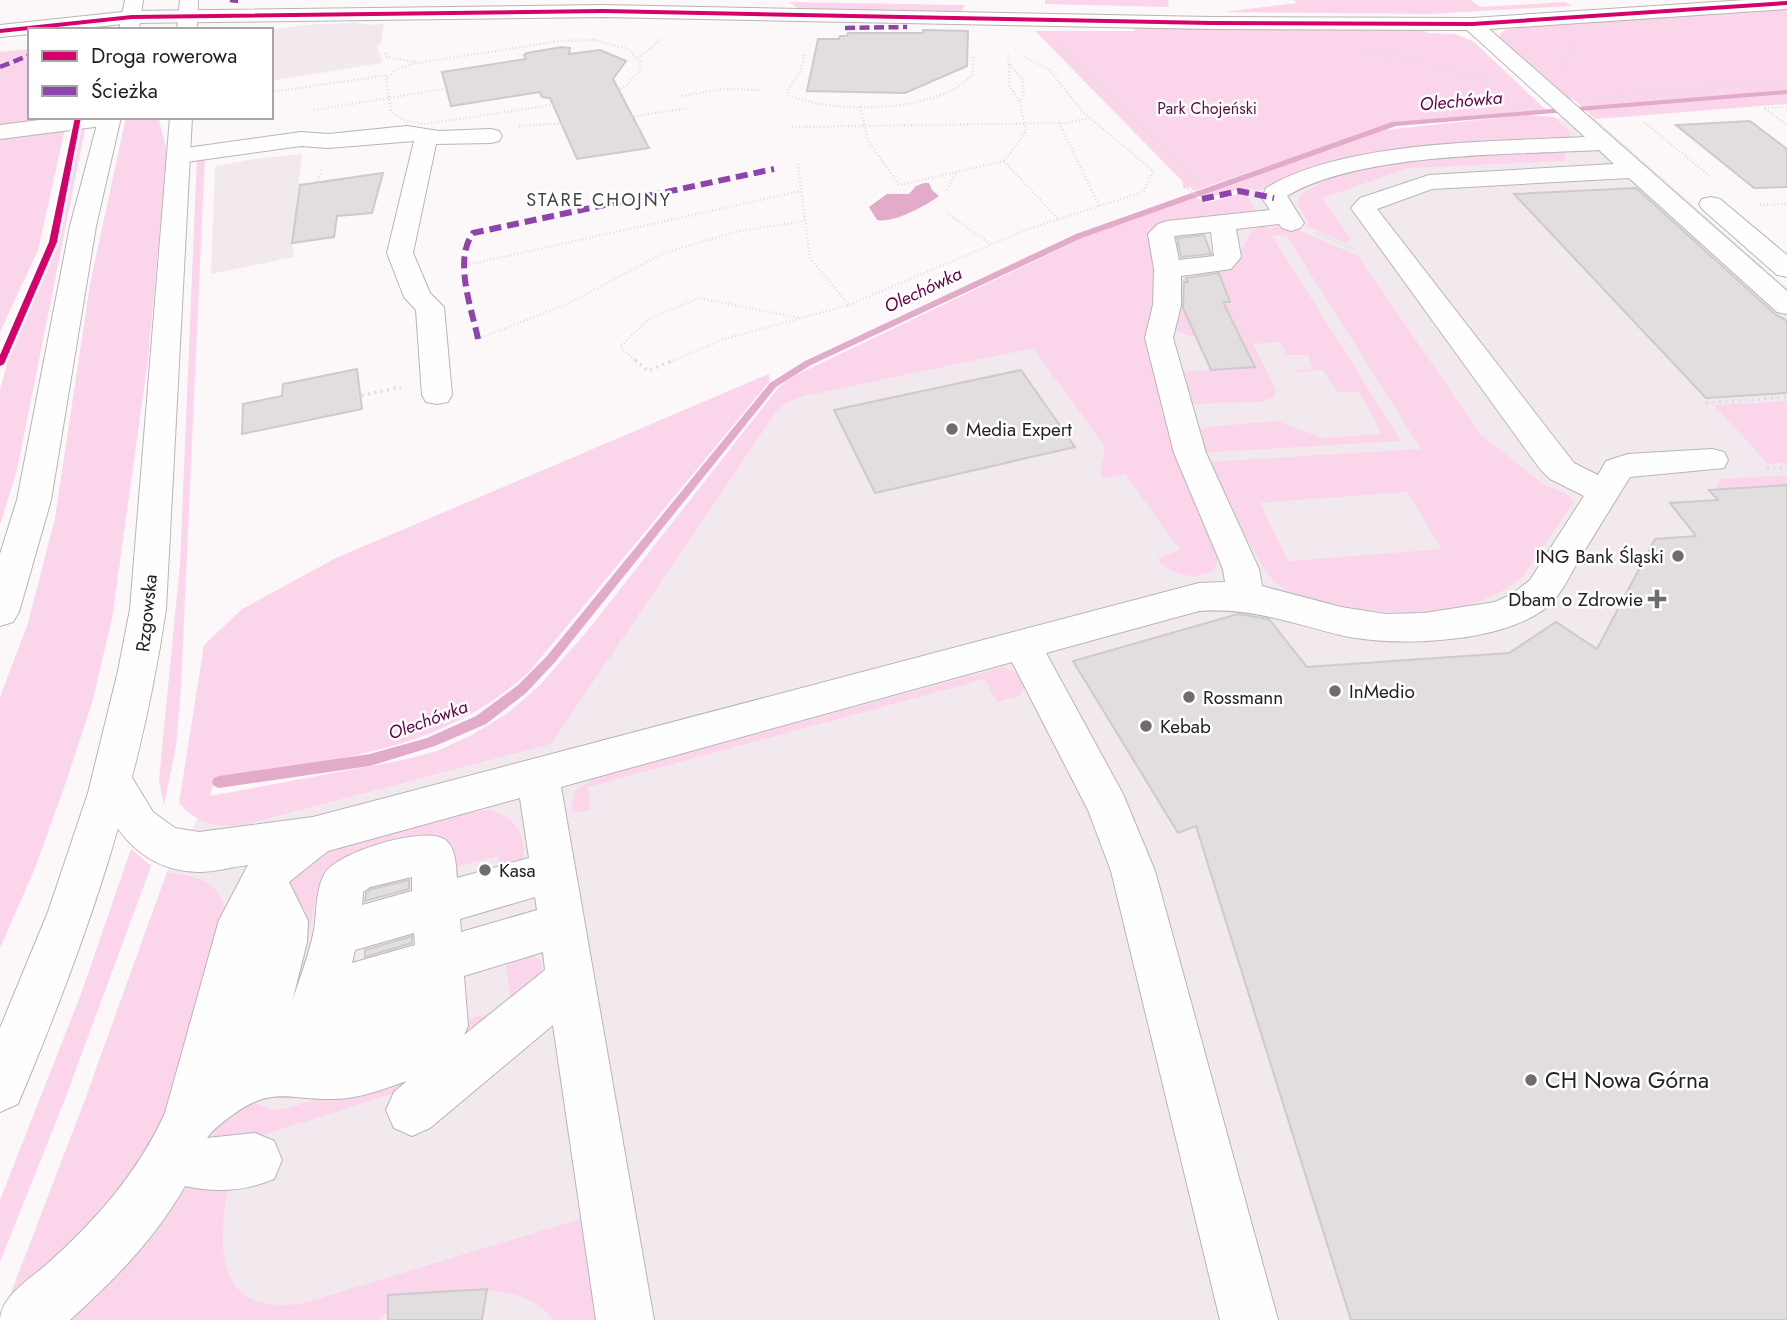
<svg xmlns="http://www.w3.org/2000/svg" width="1787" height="1320" viewBox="0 0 1787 1320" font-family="Jost,sans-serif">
  <rect width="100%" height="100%" fill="#fcf8fa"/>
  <!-- built -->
  <g fill="#f2e9ee">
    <polygon points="355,23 369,25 384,23 381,44 377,45 382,63 271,81 271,30 265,30 317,24"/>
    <polygon points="1591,115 1787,288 1787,1320 0,1320 86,1097 167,872 210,797 404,760 437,751 472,735 508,713 541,684 588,630 779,387 1094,242 1244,192 1404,130"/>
    <polygon points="302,154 292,243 294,257 211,274 215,166 253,159"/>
  </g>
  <!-- green -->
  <g fill="#fbd6eb" fill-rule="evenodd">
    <polygon points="1045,0 1168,0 1169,7 1045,4"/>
    <polygon points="1294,0 1471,0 1480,7 1565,2 1571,6 1429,14 1224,12 1297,3"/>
    <polygon points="789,2 964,5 962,11 957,13 799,9"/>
    <polygon points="1787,9 1787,104 1596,119 1574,100 1567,98 1502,41 1499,35 1505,30 1515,28"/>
    <polygon points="1135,27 1424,30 1427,33 1455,34 1474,42 1546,110 1393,123 1194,191 1190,187 1184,189 1182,181 1035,31 1135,31"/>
    <polygon points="30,49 30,117 61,117 58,129 65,128 38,250 0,332 0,52"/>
    <polygon points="1525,115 1554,117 1570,132 1569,140 1295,177 1261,190 1241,189 1205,198 1200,195 1385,130"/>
    <polygon points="126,117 158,117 167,151 148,360 112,618 93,699 67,779 35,868 0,948 0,697 28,623 55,518 90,284"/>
    <polygon points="78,127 85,129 17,470 0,525 0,390 13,342 51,258 65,203 68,201 65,200"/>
    <path d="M1564,150l1,11 -156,7 -87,30 29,41 -5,4 -42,-18 5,-1 -11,-19 1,-8c49,-45 198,-43 265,-47z"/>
    <polygon points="205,154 181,687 176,746 164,805 159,780 180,564 197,155"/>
    <path d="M1244,192l15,23 -90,10 -9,73 59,259 -5,13c-20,11 -42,6 -57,-11l23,-9 -55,-76 -23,5c-5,-12 6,-23 1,-35l-70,-96 -229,48 -18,7 -10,9 -225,332 -304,80c-29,4 -47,2 -68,-21l25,-158 38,-36 94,-51 433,-184v8l-240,290c-90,82 -199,88 -314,106l-5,18 194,-36 33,-9 35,-16 36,-22 33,-29 47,-54 191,-243 13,-10 295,-141 108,-39 12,6z"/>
    <path d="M1264,224l3,4 22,-2 69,30 123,179 62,49 26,11 4,8 -50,73c-46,42 -123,41 -181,30 -31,-6 -57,-9 -77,-35l-61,-109 217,-13 -135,-214 -14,1 129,205 -201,12 -1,-23 8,-3 70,-6 46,17 59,-4 -23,-42h-22l-14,-22 -27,2 -1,-2h19l-6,-15h-21l-7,-13 -27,2 23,46 -2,7 -12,5 -71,2 -10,-32 74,-5 -17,-34 -47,3 -21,-8 6,-26 19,-3 2,4 33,-1 -8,-18 -42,4 -1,-8 48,-12c17,-12 16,-36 37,-44zM1407,492l35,57 -154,12 -28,-58z"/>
    <polygon points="1787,401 1787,463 1768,464 1714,405"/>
    <polygon points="1787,475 1787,485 1716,489 1720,479"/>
    <polygon points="1003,667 1018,674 1025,686 1020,696 997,702 985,679 588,787 591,809 578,813 571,811 575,790 597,777"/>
    <path d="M488,810c25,5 39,23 35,50l-22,17 -3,-21 -41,11 -15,-27c-21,-13 -101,20 -118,37 -3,4 -5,10 -7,15l-27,143 -4,-163 24,-16 159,-44z"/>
    <polygon points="131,849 151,866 65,1099 0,1262 0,1200 81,994"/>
    <path d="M167,872c28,6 50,5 58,37l-63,215 -37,70 -102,96 -13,7 76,-200z"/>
    <polygon points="516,951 526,951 541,961 543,979 537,989 419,1085 226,1147 220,1147 210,1138 240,1098 272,1110 289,1108 433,1062 457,1039 460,1022 511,1006 505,954"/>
    <path d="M179,1185l49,3c-12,65 -10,129 76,115l276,-84 16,101h-43c-30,-46 -140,-33 -175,0h-315z"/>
  </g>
  <!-- water -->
  <path fill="#e3abca" d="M924,183h5l3,7 7,6c-12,9 -46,28 -62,24l-8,-13 18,-13h22l7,-8z"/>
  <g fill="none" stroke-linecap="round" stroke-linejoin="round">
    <!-- stream -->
    <polygon fill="#e3abca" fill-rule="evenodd" points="1787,90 1787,94 1396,126 1082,238 811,365 776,387 555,662 526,693 486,724 435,746 370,766 219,788 214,786 212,782 214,778 219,776 370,754 427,738 476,716 518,685 547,656 770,383 805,361 1076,234 1392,122"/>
  </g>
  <!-- building -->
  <g fill="#e2dee0" stroke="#cdcacb" stroke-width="2">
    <polygon points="923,30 968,31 967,66 905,93 807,91 818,39 839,39 840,36 847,36 848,33 923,33"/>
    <polygon points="562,47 570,48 569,54 600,50 626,61 613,79 649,148 577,159 550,98 542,97 540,92 451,106 442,72 526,59 524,55 527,53"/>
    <polygon points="1750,121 1787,149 1787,187 1754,188 1676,125"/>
    <polygon points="383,173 372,213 337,216 334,237 292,243 300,185"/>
    <polygon points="1636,188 1775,314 1787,321 1787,393 1706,398 1514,194"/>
    <polygon points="1204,235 1211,254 1181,257 1177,238"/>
    <polygon points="1219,273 1230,302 1223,302 1255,367 1211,370 1183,308 1184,282 1188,282 1186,278"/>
    <polygon points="357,369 362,409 242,434 243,404 282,396 283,384"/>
    <polygon points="1021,370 1075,447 875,493 834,410"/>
    <polygon points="1787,485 1787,1320 1351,1320 1196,826 1178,833 1073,661 1238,614 1269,619 1307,667 1509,653 1556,622 1597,649 1655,539 1696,536 1670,503 1718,500 1709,490"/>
    <polygon points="409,880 409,889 365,901 366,893 371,889"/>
    <polygon points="412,936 412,943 365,957 365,950"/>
    <polygon points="487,1289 482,1320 388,1320 388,1295"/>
  </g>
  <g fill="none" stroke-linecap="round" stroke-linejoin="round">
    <defs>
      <g id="minor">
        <path d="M1746,0h41v9l-298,20 298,262v23l-10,-2 -148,-134 -197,11 -55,20 197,254 24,12 8,-14 22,-7 84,-5 12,3 4,8 -4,8 -94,9c-16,26 -33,53 -50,81 -8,13 -15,29 -25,41 -38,45 -162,49 -215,36 -48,-12 -91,-28 -141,-24l-153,42 77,141 32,77 123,449h-58l-109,-449 -23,-61 -76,-148 -451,125 93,533h-58l-43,-295 -123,103 -18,8 -18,-8 -8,-18 8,-18 13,-11c-24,8 -48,18 -73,18 -46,1 -61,-14 -103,17 -8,6 -18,13 -24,22l48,-5 19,8 8,19 -8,19c-29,12 -58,14 -89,7 -31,54 -69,92 -115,134h-70c1,-24 30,-41 47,-56 48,-43 91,-91 118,-151l54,-193 29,-55c-16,2 -33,7 -49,7 -58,-1 -84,-41 -107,-88l6,-13 15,-5 15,5 25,41 22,16 24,4 114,-15 886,-234 26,-1 -2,-13 -49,-116 -29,-115 8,-33 1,-36 -6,-35 10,-10 9,-3 103,-11 -8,-12 4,-10c80,-48 227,-46 319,-51l-118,-107 -256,-1 -608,-12 -471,6 -65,7h-37v4l-30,3v-12l132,-14 471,-6 608,12 261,1zM1599,150l15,14 -185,11 -69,23 -9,10 189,261 10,10 34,17 -54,84 -18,14 -17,8 -71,11 -38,1 -45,-7 -79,-21 -3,-17 -53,-116 -33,-115 8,-33v-29l50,-7 10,-12 -5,-28 43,-5 3,4 9,3 9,-3 4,-5 -17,-27c73,-44 226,-41 312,-46zM1211,232l3,24 -35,4 -5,-24zM520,798l9,60 -72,20c-1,-12 -1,-32 -13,-39 -21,-13 -106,13 -119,34 -11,19 -7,41 -12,62 -5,23 -14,45 -21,67l15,-60 1,-21 -19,-39 39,-31zM412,877v14l-50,14 1,-13 7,-5zM535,897l2,13 -76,22 -1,-13zM414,933l1,12 -63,18 3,-13zM543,952l2,18 -81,65 4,-9 -4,-50z"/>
        <polygon points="63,117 121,118 118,123 110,125 0,139 0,125"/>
        <polygon points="407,126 439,131 491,129 499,131 502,136 499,141 491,143 436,144 413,253 430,293 444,307 452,395 448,402 437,404 426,402 422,395 416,310 404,297 387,253 414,141 328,148 301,146 179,163 171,161 167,156 171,151 179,149 301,132 328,134"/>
        <polygon points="1711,197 1720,199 1787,255 1787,277 1777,275 1702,209 1699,204 1702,199"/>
      </g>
      <g id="major">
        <polygon points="125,0 143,0 139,30 119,30"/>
        <polygon points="180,0 198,0 197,30 177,30"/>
        <polygon points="99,117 121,117 96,226 51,500 19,612 13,622 0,626 0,554 17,500 70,226"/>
        <path d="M170,117h22l-26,492c-26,177 -79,331 -148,495l-18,8v-84l48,-116 40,-119 30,-122 12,-62z"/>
      </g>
    </defs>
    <!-- minor casing -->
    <use href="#minor" stroke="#b8b5b6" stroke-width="2"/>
    <!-- major casing -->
    <use href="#major" stroke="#b8b5b6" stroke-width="2"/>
    <!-- path-far1 -->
    <g stroke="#deddde" stroke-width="2.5" stroke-dasharray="1 2.5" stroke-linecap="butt">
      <polygon points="594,40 628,49 640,62 640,70 627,85 613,93 586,100 425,124 405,121 391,112 386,79 395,70 411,64 561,41"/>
      <polyline points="1057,47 1188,170 1193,182 1187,189 1198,196"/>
      <polyline points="1385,52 1492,82"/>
      <polyline points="385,53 387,57 416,62"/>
      <polyline points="1358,53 1391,56"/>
      <path d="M805,55l-5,17 -13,19 1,4c46,19 150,19 185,-21v-19"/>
      <polyline points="638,58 663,38"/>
      <polyline points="1009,64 1009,85 1020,103"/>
      <polyline points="1563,67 1575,43"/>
      <polyline points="271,92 388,75"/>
      <polyline points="603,96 622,129"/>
      <polyline points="682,96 721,89 762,90"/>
      <polyline points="1597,98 1787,81"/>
      <polyline points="271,106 275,115"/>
      <polyline points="860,107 868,141 899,185 1004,161 1026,131 1020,103 1024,91 1022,79 1009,64 1008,55"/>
      <polyline points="1787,107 1764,108 1787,125"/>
      <polyline points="314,110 444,89"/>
      <polyline points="1644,122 1711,177"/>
      <polyline points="1059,123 1100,207"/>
      <polyline points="519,126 611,120 688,108"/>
      <polyline points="792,127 1065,123 1090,118"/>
      <polyline points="600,135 643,128"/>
      <polyline points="1784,151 1787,151"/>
      <polyline points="1004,161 1058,219"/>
      <polyline points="798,164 810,258 849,305"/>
      <polyline points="947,190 957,172"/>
      <polyline points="318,191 318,178 323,169"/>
      <polyline points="1760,205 1787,204"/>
      <polyline points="947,213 990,244"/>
      <polyline points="1318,234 1355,249"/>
      <polyline points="466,265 801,191"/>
      <polyline points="478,339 567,304 664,253 739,231 805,221"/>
      <polyline points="637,362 620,347 649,319 699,298 799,318"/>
      <polyline points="670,362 724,339 849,305 1028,229 1143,192 1153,171 1082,111 1049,69 1021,56"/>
    </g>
    <!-- path -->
    <g stroke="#deddde" stroke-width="3.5" stroke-dasharray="2 4.5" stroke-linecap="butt">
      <polyline points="635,360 648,371 674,360"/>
      <polyline points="350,383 351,398 401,387"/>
      <polyline points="1706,403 1787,397"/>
      <polyline points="274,407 351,391"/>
      <polyline points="1767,468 1787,467"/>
    </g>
    <!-- minor -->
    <use href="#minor" fill="#fffefe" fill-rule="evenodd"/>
    <!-- major -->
    <use href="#major" fill="#fffefe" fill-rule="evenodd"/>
    <!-- quiet-far1 -->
    <g stroke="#8e44ad" stroke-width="4.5" stroke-dasharray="10 4.5" stroke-linecap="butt">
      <polyline points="230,0 238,1"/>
      <polyline points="845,28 907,27"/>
      <polyline points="0,67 30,55"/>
    </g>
    <!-- quiet -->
    <g stroke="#8e44ad" stroke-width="6" stroke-dasharray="12 6" stroke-linecap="butt">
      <polyline points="1202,199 1239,191 1274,198"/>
      <path d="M478,339c-6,-30 -25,-78 -5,-106l301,-64"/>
    </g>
    <defs>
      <g id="cycleway">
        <polygon points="1787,1 1787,5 1472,26 1211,25 603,13 132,19 0,33 0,29 132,15 603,9 1211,21 1472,22"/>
        <polygon points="75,117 81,117 57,242 4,364 0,366 0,355 49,242"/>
      </g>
    </defs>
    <!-- cycleway casing -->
    <use href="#cycleway" stroke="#fff" stroke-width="5"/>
    <!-- cycleway -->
    <use href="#cycleway" fill="#d6006c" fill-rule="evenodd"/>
  </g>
  <!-- markers -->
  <g fill="#706c6e" stroke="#fff" stroke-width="2.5">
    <circle cx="952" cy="429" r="7"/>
    <circle cx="1678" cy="556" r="7"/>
    <path d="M1653.5 588.5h7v7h7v7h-7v7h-7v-7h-7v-7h7z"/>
    <circle cx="1335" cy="691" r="7"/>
    <circle cx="1189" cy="697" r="7"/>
    <circle cx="1146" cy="726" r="7"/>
    <circle cx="485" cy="870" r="7"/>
    <circle cx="1531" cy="1080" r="7"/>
  </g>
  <g text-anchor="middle" stroke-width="5" stroke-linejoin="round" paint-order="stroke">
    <!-- far-park labels -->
    <g font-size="16" fill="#56113f" stroke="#fff">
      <text x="1207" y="114">Park Chojeński</text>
    </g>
    <!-- far-water labels -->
    <g font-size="18" font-style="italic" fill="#630246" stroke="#fff">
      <text transform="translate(1461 101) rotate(-5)" y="6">Olechówka</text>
      <text transform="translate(923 290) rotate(-25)" y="6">Olechówka</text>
      <text transform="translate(428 720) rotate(-20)" y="6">Olechówka</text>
    </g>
    <!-- far-neighbourhood labels -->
    <g font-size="18" letter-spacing="2" fill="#454042" stroke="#fff">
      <text x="599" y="206">STARE CHOJNY</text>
    </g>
    <!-- poi labels -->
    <g font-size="19" fill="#242122" stroke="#fff" text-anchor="start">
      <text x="966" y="436">Media Expert</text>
      <text x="1664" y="563" text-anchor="end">ING Bank Śląski</text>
      <text x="1643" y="606" text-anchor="end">Dbam o Zdrowie</text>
      <text x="1349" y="698">InMedio</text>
      <text x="1203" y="704">Rossmann</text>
      <text x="1160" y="733">Kebab</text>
      <text x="499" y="877">Kasa</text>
    </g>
    <!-- street labels -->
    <g font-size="19" fill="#242122" stroke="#fff">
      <text transform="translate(146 613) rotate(-84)" y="7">Rzgowska</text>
    </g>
    <!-- near-poi labels -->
    <g font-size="23" fill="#242122" stroke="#fff" text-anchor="start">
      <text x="1545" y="1088">CH Nowa Górna</text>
    </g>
  </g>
  <!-- legend -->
  <rect x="28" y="28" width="245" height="91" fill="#ffffff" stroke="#a7a6a7" stroke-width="2"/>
  <rect x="42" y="51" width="35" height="10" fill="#d6006c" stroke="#a7a6a7" stroke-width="2"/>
  <text x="91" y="63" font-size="21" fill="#242122">Droga rowerowa</text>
  <rect x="42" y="86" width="35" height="10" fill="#8e44ad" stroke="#a7a6a7" stroke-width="2"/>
  <text x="91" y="98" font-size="21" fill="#242122">Ścieżka</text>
</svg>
